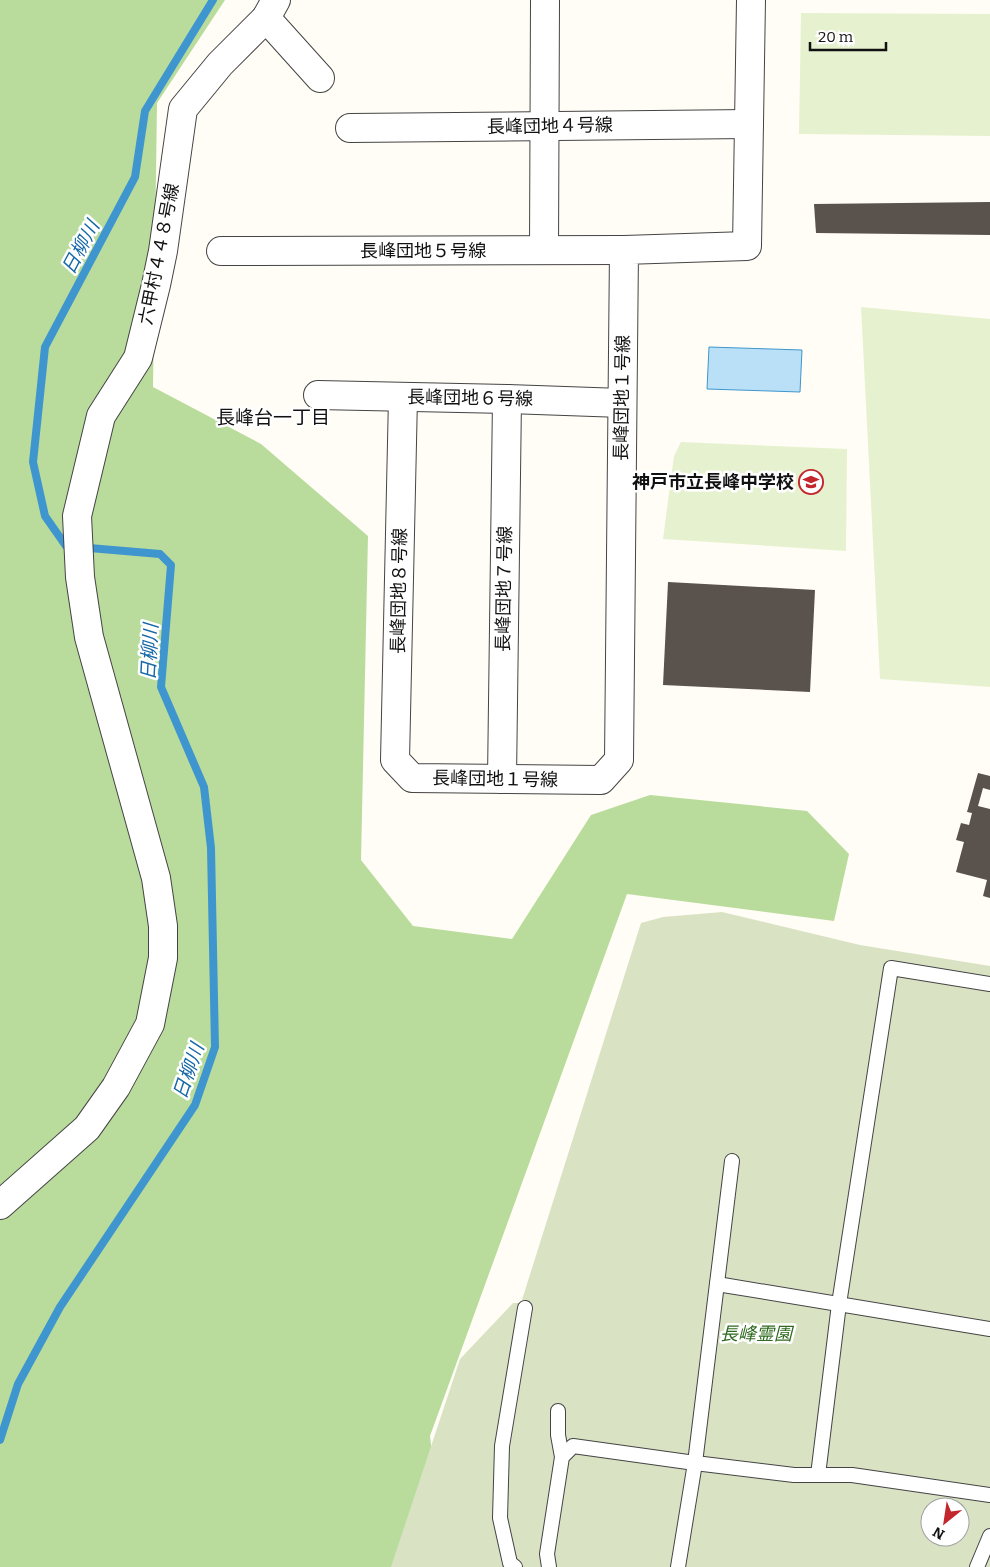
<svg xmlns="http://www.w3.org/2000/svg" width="990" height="1567" viewBox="0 0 990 1567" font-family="Bitter,'Noto Sans JP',serif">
  <rect width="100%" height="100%" fill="#fffdf5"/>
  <!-- forest -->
  <polygon fill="#b9dc9c" points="0,0 225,0 157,103 153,387 261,444 368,536 361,860 413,926 512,939 591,815 650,795 807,811 849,854 834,921 627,894 430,1436 445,1567 0,1567"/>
  <!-- cemetery -->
  <path fill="#d9e3c4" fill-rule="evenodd" d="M722,912l138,33 130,21v601h-599l69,-208 53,-56h8l120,-380 22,-6zM930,1507h30v30h-30z"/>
  <!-- pitch -->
  <g fill="#e6f2cf">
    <polygon points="801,13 990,14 990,136 799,134"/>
    <polygon points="861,307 990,319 990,687 880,679"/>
    <polygon points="681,442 847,449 846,551 663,539 674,456"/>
  </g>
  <!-- water -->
  <polygon fill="#b9e0f7" stroke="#3f96cf" points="709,347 802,350 800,392 707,389"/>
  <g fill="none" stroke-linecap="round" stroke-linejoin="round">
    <!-- stream -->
    <polyline stroke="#3f96cf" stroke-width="8" points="0,1440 18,1384 60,1307 195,1105 215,1047 211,848 204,787 161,687 171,565 160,554 66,546 45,516 33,462 45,347 135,177 145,111 213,0"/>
  </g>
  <!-- building -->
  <g fill="#5a524d">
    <polygon points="990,202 990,235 816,233 814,204"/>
    <polygon points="668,582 815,590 810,692 663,685"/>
    <polygon points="978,773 990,776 990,790 983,788 978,806 990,809 990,898 983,896 987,880 956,872 964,842 956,840 961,823 969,825 972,813 967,812"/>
  </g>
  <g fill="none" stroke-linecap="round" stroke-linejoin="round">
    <defs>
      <g id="lane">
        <polyline points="717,1284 990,1329"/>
        <polyline points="558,1411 558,1435 562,1457"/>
        <polyline points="818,1475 839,1304 891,968 990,984"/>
        <polyline points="515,1567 510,1563 500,1518 502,1446 525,1308"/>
        <polyline points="549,1567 547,1554 562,1457 573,1446 695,1463 794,1475 852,1475 990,1495"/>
        <polyline points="678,1567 695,1463 732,1161"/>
        <polyline points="977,1567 990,1536"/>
      </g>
      <g id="street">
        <polyline points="266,18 320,78"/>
        <polyline points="350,128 749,124"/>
        <polyline points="544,250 545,0"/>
        <polyline points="221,251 624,250"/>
        <polyline points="318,395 507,399 622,403"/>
        <polyline points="403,397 395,760 412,778 601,780 619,760 624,250 747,246 751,0"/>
        <polyline points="502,779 507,399"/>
        <polyline points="0,1205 87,1128 116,1087 150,1024 163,958 163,926 156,878 89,637 80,577 77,516 101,416 138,358 156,285 163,251 183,109 220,64 266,18 276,0"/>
      </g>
    </defs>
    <!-- lane casing -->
    <use href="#lane" stroke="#444" stroke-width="16"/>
    <!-- street casing -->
    <use href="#street" stroke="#444" stroke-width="30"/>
    <!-- lane -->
    <use href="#lane" stroke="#fff" stroke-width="14"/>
    <!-- street -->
    <use href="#street" stroke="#fff" stroke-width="28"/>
  </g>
  <!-- icons -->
  <defs>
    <symbol id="school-ring" viewBox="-11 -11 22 22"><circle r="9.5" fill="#fff" stroke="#c4262e" stroke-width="1.5"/><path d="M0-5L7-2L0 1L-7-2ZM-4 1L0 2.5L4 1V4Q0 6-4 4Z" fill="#c4262e"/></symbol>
  </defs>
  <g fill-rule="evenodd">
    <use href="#school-ring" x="797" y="468" width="28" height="28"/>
  </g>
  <g text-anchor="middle" stroke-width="5" stroke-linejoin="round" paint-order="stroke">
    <!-- street labels -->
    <g font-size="18" fill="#111" stroke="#fff">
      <text transform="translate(550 126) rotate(-1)" y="6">長峰団地４号線</text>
      <text x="423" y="257">長峰団地５号線</text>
      <text transform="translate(159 254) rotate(-79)" y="6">六甲村４４８号線</text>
      <text transform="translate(470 398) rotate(1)" y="6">長峰団地６号線</text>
      <text transform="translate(622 398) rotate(-89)" y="6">長峰団地１号線</text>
      <text transform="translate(504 589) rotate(-89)" y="6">長峰団地７号線</text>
      <text transform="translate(399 591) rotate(-89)" y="6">長峰団地８号線</text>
      <text transform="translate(495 779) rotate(1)" y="6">長峰団地１号線</text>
    </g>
    <!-- poi labels -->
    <g font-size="18" font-weight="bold" fill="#111" stroke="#fff" text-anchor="end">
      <text x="794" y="488">神戸市立長峰中学校</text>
    </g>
    <!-- park labels -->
    <g font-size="18" font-style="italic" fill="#2f6b1f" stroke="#fff">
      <text x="756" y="1340">長峰霊園</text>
    </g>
    <!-- water labels -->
    <g font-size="19" font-style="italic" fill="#1768a6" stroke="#fff">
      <text transform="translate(80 247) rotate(-62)" y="7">日柳川</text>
      <text transform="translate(149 652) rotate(-87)" y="7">日柳川</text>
      <text transform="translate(188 1071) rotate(-71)" y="7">日柳川</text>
    </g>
    <!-- neighbourhood labels -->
    <g font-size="19" fill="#111" stroke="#fff">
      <text x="273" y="424">長峰台一丁目</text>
    </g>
  </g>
  <!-- north arrow -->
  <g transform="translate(945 1522) rotate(210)"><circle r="24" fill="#ffffff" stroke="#a0a0a0"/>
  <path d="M0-4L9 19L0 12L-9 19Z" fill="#c4262e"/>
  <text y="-8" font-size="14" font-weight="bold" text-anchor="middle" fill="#111111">N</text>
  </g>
  <!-- scale -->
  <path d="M810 42v8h76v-8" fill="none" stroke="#111111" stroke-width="2.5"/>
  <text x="818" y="42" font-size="15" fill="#111111" stroke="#ffffff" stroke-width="4" paint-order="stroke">20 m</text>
</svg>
